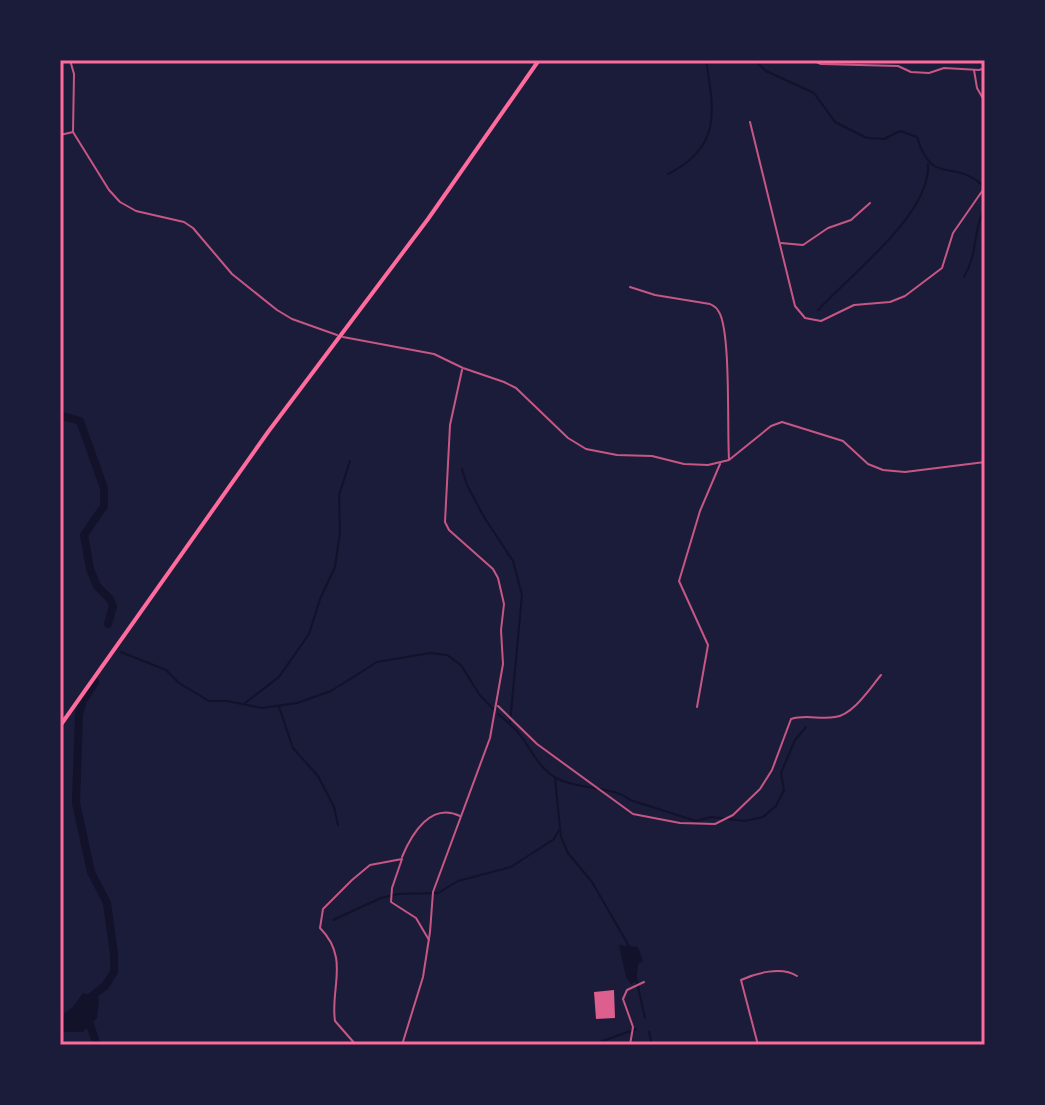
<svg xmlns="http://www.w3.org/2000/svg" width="1045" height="1105" viewBox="0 0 1045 1105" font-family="Bitter,serif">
  <rect width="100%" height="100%" fill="#1b1b3a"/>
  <!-- water -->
  <g fill="#12122b">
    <polygon points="619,945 638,947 643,961 638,964 636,981 631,984 626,977"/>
    <polygon points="83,993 99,998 97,1018 83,1032 63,1032 60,1026 60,1016 72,1008"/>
  </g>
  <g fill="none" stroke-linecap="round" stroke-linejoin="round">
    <!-- stream -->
    <g stroke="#12122b" stroke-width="2">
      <path d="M754,60l12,11 48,22 21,29 32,16 17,1 16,-8 17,6c15,50 36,21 65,48"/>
      <path d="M668,174c54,-27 46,-63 38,-114"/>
      <path d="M964,277c14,-23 9,-48 21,-70"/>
      <path d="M818,310c32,-35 113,-96 110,-146"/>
      <polyline points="462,469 467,485 484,517 513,561 522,595 510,723"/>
      <polyline points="121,652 166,670 179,683 209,701 227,701 262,708 297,703 331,691 377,662 430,653 447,655 461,665 479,694 493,709"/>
      <polyline points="245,703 279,677 309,634 320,599 335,567 340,532 339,495 350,461"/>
      <polyline points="279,707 293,748 318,776 334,807 338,825"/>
      <path d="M498,714c8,7 17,14 23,22 11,15 19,34 37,43 22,11 56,7 72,21l66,21 15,-4 34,4 18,-4 13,-11 8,-16 -3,-17 14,-33 11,-13"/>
      <polyline points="555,779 561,837 568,853 592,882 630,948"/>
      <polyline points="333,920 381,898 398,894 438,893 458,881 511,867 554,839 559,830"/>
      <polyline points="635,973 645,1018"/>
      <polyline points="649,1032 652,1045"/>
      <polyline points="592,1045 636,1029"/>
    </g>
    <!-- river -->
    <g stroke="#12122b" stroke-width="8">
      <polyline points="60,417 63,416 80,421 104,488 104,506 84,535 90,569 97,586 110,599 113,606 108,624"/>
      <polyline points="87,1000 105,986 114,972 114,954 107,903 91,872 76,803 79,714 83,701 95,682"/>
      <polyline points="87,1016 97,1045"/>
    </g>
  </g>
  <!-- building -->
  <polygon fill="#dd5f8e" points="614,990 615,1018 596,1019 594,992"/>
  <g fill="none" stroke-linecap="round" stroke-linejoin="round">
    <!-- minor -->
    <g stroke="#c65784" stroke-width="2">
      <polyline points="70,60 74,74 73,132 109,190 120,202 136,211 184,222 193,228 232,274 277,310 292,319 337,335"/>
      <polyline points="812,60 821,64 898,66 911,72 929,73 944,68 979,70 985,68"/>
      <polyline points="974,70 977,88 985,102"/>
      <polyline points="750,122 795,306 805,318 821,321 854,305 890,302 905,296 942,268 953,233 985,187"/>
      <polyline points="60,135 73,132"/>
      <polyline points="781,243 803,245 828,228 851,220 870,203"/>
      <path d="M630,287l25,8 55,9c5,3 6,2 9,8 12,20 8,117 10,147"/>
      <polyline points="343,337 434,354 463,368 504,382 516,388 568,438 586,449 617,455 652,456 684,464 708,465 729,460 771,426 782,422 843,441 868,464 883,470 905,472 985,462"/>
      <path d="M498,706l39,38 96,70 47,9 35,1 18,-9 27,-26 12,-19 19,-51c16,-5 29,1 44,-2 18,-2 35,-29 46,-42"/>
      <polyline points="697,707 708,645 679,581 700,511 720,464"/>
      <path d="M402,857c10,-24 29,-55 58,-41"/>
      <path d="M356,1045l-21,-24c-5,-33 15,-63 -15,-93l3,-19 29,-29 18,-15 32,-6 -10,29 -1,14 25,16 13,22"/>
      <polyline points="402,1045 423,977 430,932 433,892 490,738 503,664 501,630 504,604 498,578 493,569 449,530 445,522 450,425 462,370"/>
      <polyline points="630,1045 633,1027 623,999 627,990 644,982"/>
      <path d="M758,1045l-17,-65c15,-7 41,-14 56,-4"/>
    </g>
    <!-- trunk -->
    <polyline stroke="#ff6b9d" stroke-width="4" points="60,726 268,432 428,219 539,60"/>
  </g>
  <!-- border -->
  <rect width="1045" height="1105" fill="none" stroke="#1b1b3a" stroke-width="124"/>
  <rect x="62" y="62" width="921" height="981" fill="none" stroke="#ff6b9d" stroke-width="3"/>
</svg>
